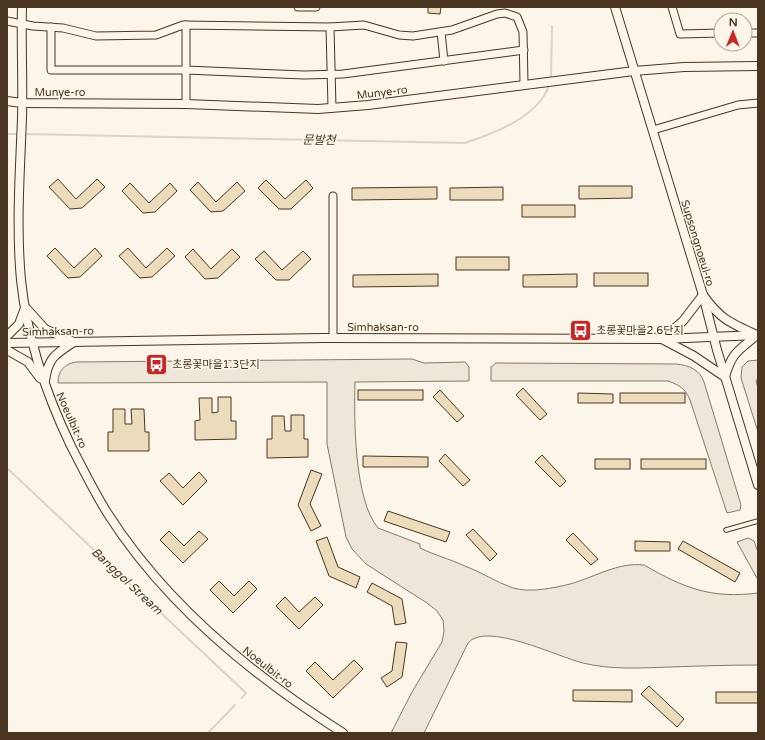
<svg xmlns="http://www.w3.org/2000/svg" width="765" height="740" viewBox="0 0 765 740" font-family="'Varela Round','Noto Sans KR',sans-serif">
  <rect width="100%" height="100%" fill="#fbf6e9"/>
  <!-- green -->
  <g fill="#ede6d9" stroke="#887966">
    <path d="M412,359l12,4 41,-1 4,5v14l-114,1c-1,37 -1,117 23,146l42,16v4c14,7 30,11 45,18 16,6 31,16 48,22 17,5 41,0 57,-4 25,-7 48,-22 74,-19 40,23 67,34 114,28v72c-29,0 -59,1 -88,2 -29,1 -59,3 -87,-4 -25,-6 -97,-42 -115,-20l-44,90h-33l21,-41 30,-50 2,-11 -1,-11 -6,-9 -10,-8 -61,-39 -14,-15 -6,-12 -19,-93v-62l-269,1c0,-12 6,-19 18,-21z"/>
    <polygon points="758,360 758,378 756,381 758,388 758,432 741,378 742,367 748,361"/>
    <path d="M496,363l180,1c13,1 24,6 28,18l37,123 -1,5 -13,3 -37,-113c-5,-12 -11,-15 -22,-19h-177v-14z"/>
    <polygon points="748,538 754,541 758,552 758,580 737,542"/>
  </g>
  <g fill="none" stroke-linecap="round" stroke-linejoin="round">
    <!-- stream -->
    <g stroke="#dcd4c6" stroke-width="2">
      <polyline points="551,79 552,26"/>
      <polyline points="7,134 20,134"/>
      <path d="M24,134l441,9c29,-10 74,-26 84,-58"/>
      <polyline points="7,468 246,693 242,698"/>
      <polyline points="208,733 235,705"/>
    </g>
  </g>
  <!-- building -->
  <g fill="#ecdcbc" stroke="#4a3520">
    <polygon points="428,7 441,7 440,14 428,13"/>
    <polygon points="58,179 76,199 97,179 105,187 82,208 70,209 49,187"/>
    <polygon points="266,180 285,199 306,180 313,188 291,209 279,209 258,188"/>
    <polygon points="198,182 216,202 237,182 245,191 223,211 211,212 190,190"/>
    <polygon points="130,183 149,203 170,183 177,191 155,212 143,213 122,191"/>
    <polygon points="579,186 632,186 632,198 579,199"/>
    <polygon points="437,187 437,199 352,200 352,188"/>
    <polygon points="503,187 503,200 450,200 450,188"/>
    <rect x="522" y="205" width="53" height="12"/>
    <polygon points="55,248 74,268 95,248 102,256 80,277 68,278 47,256"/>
    <polygon points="128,248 146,268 167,248 175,256 152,277 140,278 119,256"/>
    <polygon points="193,249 211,269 232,249 240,257 218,278 205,279 185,257"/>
    <polygon points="264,251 282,270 303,251 311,259 289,280 276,280 255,259"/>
    <rect x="456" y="257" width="53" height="13"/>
    <rect x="594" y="273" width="54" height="13"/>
    <polygon points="438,274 438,286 353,287 353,275"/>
    <polygon points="577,274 577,287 523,287 523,275"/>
    <polygon points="523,388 547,414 540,420 516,395"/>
    <rect x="358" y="390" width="65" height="10"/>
    <polygon points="440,390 464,416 457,422 433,397"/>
    <polygon points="578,393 613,394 613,403 578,403"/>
    <rect x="620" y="393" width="65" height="10"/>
    <polygon points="218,397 231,397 231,421 236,421 236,439 195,440 195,421 200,420 199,398 212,398 212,413 218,412"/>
    <polygon points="113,409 125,409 125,424 132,424 131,409 144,409 145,432 149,432 149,451 108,451 108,432 113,432"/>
    <polygon points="291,415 304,415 304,439 308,439 308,457 267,458 267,439 272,439 272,416 284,416 285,431 291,431"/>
    <polygon points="445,454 470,480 463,486 439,461"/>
    <polygon points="542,455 566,481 560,487 535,462"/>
    <polygon points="363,456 428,457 428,467 363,467"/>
    <rect x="595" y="459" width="35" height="10"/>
    <rect x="641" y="459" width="65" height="10"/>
    <polygon points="311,470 322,474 310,504 321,526 311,531 298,505"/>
    <polygon points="199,472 207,481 183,505 160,481 169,473 183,488"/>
    <polygon points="388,511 450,532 446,542 384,521"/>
    <polygon points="473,529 497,554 490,561 466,535"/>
    <polygon points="169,531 184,546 199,531 208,539 183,563 160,540"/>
    <polygon points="573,533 598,559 591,565 566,540"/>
    <polygon points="327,537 338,567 360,577 356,588 329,576 316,541"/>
    <polygon points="635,541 670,542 670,551 635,551"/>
    <polygon points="683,541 740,573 735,582 678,549"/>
    <polygon points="219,581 234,596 249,581 257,589 233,613 210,590"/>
    <polygon points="372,583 402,599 406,623 395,625 392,606 367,592"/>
    <polygon points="285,597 299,612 315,597 323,605 299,629 276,606"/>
    <polygon points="396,642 407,643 402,677 387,687 381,678 392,671"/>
    <polygon points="354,660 363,669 333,698 306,671 315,662 333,680"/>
    <polygon points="649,686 684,719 677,727 641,694"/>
    <polygon points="573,690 632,690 632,702 573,701"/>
    <rect x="716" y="692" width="42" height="11"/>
  </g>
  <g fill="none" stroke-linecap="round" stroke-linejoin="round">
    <defs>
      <polyline id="service" points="726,530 758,521"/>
      <g id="minor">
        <polyline points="298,7 316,7"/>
        <polyline points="672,7 680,34 721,33"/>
        <polyline points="7,21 33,26 63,28 96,36 156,35 183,25 330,27 364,25 399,35 413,36 452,30 497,14 505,13 517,17 523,32 524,84"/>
        <polyline points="51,27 51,70 186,70 304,75 343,74 524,50"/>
        <polyline points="330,27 332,108"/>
        <polyline points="441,32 444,61"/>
        <polyline points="745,33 758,33"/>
        <polyline points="186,104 186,25"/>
        <polyline points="653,130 738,105 758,103"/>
        <polyline points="333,196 333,338"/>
      </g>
      <g id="tertiary">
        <path d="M22,7c-1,37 1,74 0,111 -2,53 -6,108 -1,162 6,58 25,114 50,166 12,23 23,46 37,68 58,91 145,162 235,219"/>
        <polyline points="615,7 703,295 717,350 758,485"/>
        <polyline points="7,101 22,103 186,104 318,109 368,105 634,71 684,67 758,66"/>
        <path d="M703,295c17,24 27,28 54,40 -19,16 -25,17 -32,42l-31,-21 -32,-17 21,-18z"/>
        <polyline points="27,309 45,329 70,340"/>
        <polyline points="7,336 19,324 25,308"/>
        <polyline points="7,343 324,338 662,339 758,335"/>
        <polyline points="7,350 28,362 40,378"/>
        <path d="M45,381c3,-23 10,-27 29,-39"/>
      </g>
    </defs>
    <!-- service casing -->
    <use href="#service" stroke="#4a3520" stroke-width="5.5"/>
    <!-- minor casing -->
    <use href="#minor" stroke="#4a3520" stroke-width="9"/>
    <!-- tertiary casing -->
    <use href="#tertiary" stroke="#4a3520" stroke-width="10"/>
    <!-- service -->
    <use href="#service" stroke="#fbf6e9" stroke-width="3.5"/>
    <!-- minor -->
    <use href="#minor" stroke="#fbf6e9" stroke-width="7"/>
    <!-- tertiary -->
    <use href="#tertiary" stroke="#fbf6e9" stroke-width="8"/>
  </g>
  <!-- icons -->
  <defs>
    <symbol id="bus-square" viewBox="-11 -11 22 22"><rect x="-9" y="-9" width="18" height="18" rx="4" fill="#c62828" stroke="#fbf6e9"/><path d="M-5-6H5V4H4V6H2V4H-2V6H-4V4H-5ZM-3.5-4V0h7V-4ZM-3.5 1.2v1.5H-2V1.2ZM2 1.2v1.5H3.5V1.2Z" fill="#fff"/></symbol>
  </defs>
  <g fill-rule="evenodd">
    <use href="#bus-square" x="568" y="318" width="25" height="25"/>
    <use href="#bus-square" x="144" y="352" width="25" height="25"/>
  </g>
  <g text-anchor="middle" stroke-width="3" stroke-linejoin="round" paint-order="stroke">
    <!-- street labels -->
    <g font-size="11" fill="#4a3520" stroke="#fbf6e9">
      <text x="60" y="96">Munye-ro</text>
      <text transform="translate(382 92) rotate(-7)" y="4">Munye-ro</text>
      <text transform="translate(698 243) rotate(73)" y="4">Supsongnoeul-ro</text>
      <text x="383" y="331">Simhaksan-ro</text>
      <text transform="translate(58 331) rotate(-1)" y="4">Simhaksan-ro</text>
      <text transform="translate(72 420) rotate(66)" y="4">Noeulbit-ro</text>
      <text transform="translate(268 667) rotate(38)" y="4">Noeulbit-ro</text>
    </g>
    <!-- poi labels -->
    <g font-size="11" fill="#4a3520" stroke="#fbf6e9" text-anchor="start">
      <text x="596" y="334">초롱꽃마을2.6단지</text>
      <text x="172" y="368">초롱꽃마을1.3단지</text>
    </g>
    <!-- water labels -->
    <g font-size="12" font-style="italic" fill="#4a3520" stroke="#fbf6e9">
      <text transform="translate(319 140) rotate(1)" y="4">문발천</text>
      <text transform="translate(127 581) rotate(43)" y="4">Banggol Stream</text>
    </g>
  </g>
  <!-- border -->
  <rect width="765" height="740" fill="none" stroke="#4a3520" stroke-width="16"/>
  <!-- north arrow -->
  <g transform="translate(733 32) rotate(1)"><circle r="19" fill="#fbf6e9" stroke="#b4a999"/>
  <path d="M0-3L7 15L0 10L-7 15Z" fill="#c62828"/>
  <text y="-6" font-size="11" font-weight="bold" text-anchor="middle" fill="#4a3520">N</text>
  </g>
</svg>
